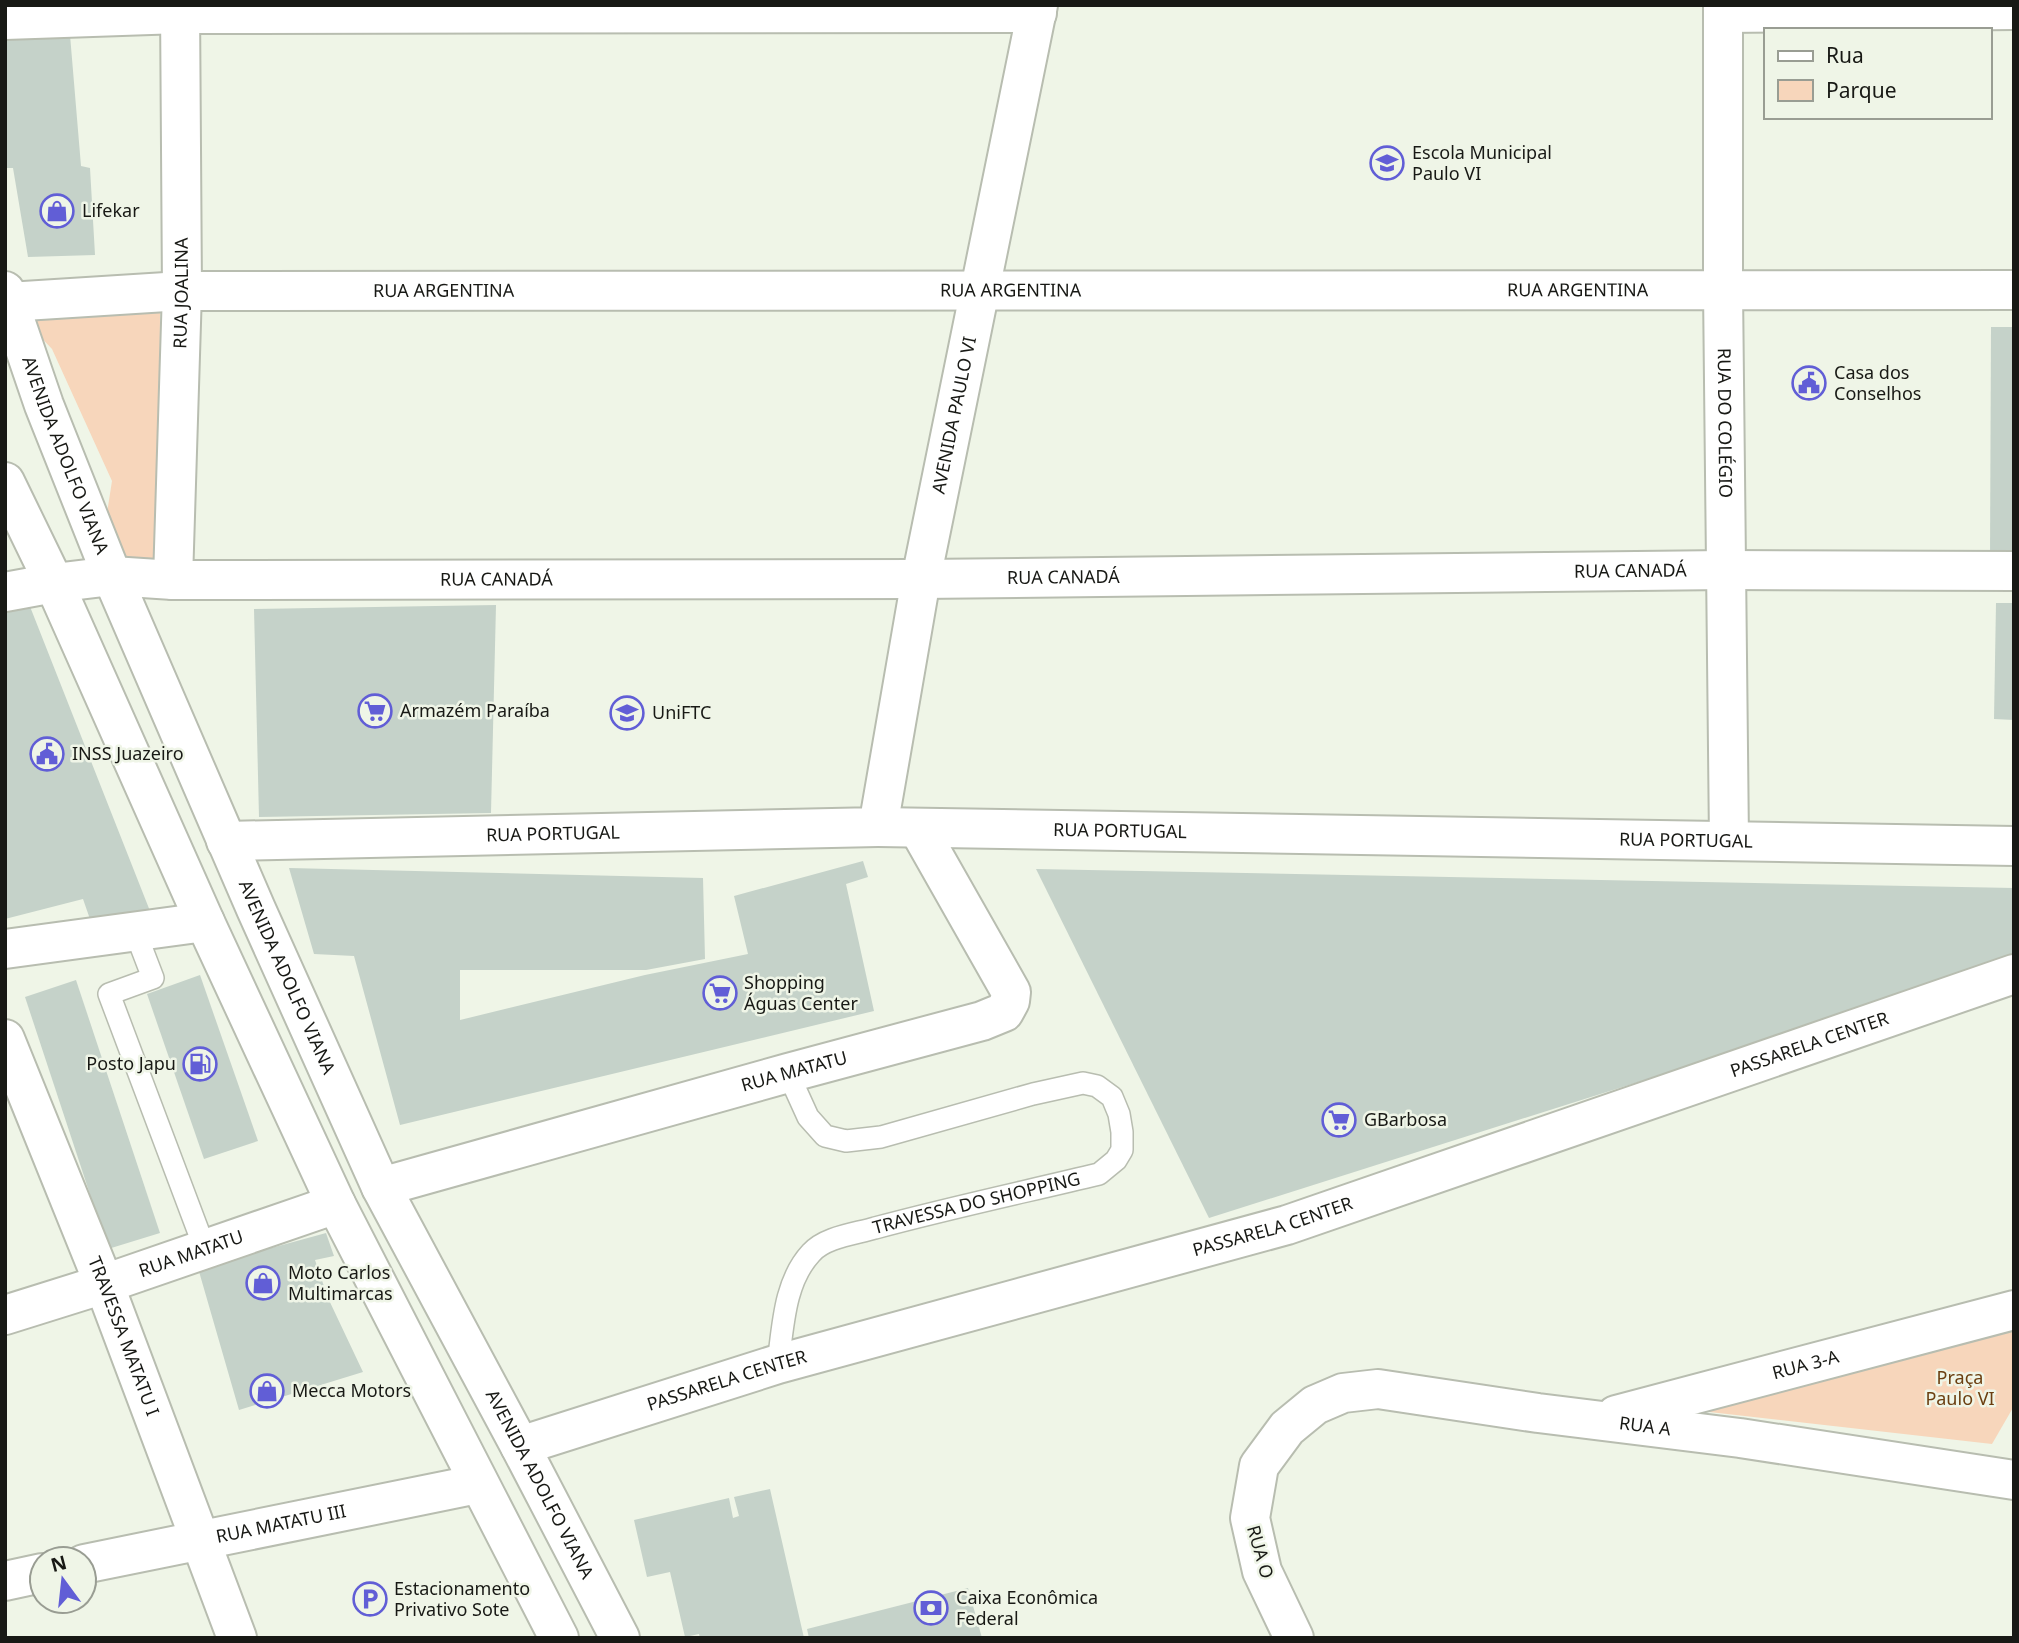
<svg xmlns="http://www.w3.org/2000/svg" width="2019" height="1643" viewBox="0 0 2019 1643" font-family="'Noto Sans',sans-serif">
  <rect width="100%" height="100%" fill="#eff5e7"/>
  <!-- green -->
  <g fill="#f7d6bb">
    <polygon points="155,303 160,312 159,553 148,562 131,563 123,555 107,513 112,481 52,349 35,331 32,317"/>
    <polygon points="2014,1318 2014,1406 1992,1444 1692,1410"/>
  </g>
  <!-- building -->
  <g fill="#c5d2c9">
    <polygon points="5,35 70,35 81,166 90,168 95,255 28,257 13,168 5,168"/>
    <polygon points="1991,327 2014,327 2014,559 1990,559"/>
    <polygon points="1996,603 2014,603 2014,720 1994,719"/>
    <polygon points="29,604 150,911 91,922 83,899 5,919 5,610"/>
    <polygon points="496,605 491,813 259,817 254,609"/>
    <polygon points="863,861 868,877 846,884 874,1011 400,1125 354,956 314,954 289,868 703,878 705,959 646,970 460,970 460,1020 645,975 748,954 734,896"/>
    <polygon points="1036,869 2014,888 2014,963 1209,1218"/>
    <polygon points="200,975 258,1141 204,1159 147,994"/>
    <polygon points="76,980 160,1233 108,1249 25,997"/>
    <polygon points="326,1233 334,1256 315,1260 328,1298 363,1372 239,1410 198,1268"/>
    <polygon points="770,1489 804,1638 700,1638 699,1634 685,1637 670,1572 647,1577 634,1520 729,1498 733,1518 739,1516 734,1497"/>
    <polygon points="968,1588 982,1638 809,1638 807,1629"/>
  </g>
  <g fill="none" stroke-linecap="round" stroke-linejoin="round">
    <defs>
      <g id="lane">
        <polyline points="135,931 153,978 109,994 205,1249"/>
        <path id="s1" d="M778,1364c5,-37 6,-82 33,-111 14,-16 44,-19 64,-25 74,-20 149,-36 224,-54l17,-14 6,-10v-18l-3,-18 -7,-17 -15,-11 -14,-3 -50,11 -152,43 -35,4 -21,-5 -17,-19 -20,-44"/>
      </g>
      <g id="street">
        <path id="s2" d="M1723,5v284l6,552"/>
        <polyline points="1723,13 2014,10"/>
        <polyline points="5,20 180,14 1037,13"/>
        <path id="s3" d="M8,302l174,-11 1832,-1"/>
        <path id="s4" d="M173,580l9,-289 -2,-286"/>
        <path id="s5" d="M54,583l58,-7 61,4 748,-1 805,-9 288,1"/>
        <path id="s6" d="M878,827l1136,19"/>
        <polyline points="5,949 205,922"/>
        <path id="s7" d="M5,1039l99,245 133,354"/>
        <path id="s8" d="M381,1187l407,-114 194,-52 22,-9 6,-11 1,-9 -93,-164"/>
        <path id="s9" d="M5,1315l99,-31 232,-80"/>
        <path id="s10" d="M1616,1415l398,-105"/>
        <path id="s11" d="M84,1564l394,-80"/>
        <polyline points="5,1581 42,1573"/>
        <path id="s12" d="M1294,1638l-32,-67 -12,-53 9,-52 28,-38 28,-23 28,-12 35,-4 160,24 202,25 274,42"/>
      </g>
      <g id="secondary">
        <path id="s13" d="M5,291l39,114 68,171 144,333 125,278 139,259 100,192"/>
        <polyline points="5,482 54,583 205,922 336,1204 559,1638"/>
        <polyline points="5,592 54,583"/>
        <path id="s14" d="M226,841l652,-14 43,-248 117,-574"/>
        <path id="s15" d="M520,1446l258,-82 509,-139 727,-251"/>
      </g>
    </defs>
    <!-- lane casing -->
    <use href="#lane" stroke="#b8bdb0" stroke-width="24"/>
    <!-- street casing -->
    <use href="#street" stroke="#b8bdb0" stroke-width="42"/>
    <!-- secondary casing -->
    <use href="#secondary" stroke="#b8bdb0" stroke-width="42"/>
    <!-- lane -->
    <use href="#lane" stroke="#fff" stroke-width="21"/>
    <!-- street -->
    <use href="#street" stroke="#fff" stroke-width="38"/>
    <!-- secondary -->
    <use href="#secondary" stroke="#fff" stroke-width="38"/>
  </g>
  <!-- icons -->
  <defs>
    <symbol id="school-ring" viewBox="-11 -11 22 22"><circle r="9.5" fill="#eff5e7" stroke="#615ed6" stroke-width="1.5"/><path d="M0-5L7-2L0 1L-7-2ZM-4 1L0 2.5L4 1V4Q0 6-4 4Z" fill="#615ed6"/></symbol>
    <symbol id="shop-ring" viewBox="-11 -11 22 22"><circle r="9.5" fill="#eff5e7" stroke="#615ed6" stroke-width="1.5"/><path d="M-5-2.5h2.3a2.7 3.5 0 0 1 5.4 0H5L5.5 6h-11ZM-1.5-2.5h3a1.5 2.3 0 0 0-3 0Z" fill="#615ed6"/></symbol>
    <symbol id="civic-ring" viewBox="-11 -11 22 22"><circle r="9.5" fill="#eff5e7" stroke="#615ed6" stroke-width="1.5"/><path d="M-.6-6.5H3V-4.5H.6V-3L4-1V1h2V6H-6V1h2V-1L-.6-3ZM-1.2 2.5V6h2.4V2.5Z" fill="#615ed6"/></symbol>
    <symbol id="supermarket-ring" viewBox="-11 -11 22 22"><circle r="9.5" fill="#eff5e7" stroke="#615ed6" stroke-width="1.5"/><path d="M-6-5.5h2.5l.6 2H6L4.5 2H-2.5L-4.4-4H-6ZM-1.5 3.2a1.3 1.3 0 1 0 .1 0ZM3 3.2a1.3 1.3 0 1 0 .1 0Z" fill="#615ed6"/></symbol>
    <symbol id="university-ring" viewBox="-11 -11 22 22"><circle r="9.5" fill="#eff5e7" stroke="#615ed6" stroke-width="1.5"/><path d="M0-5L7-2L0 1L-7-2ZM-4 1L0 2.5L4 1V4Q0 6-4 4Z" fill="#615ed6"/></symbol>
    <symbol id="fuel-ring" viewBox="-11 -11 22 22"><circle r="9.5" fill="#eff5e7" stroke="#615ed6" stroke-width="1.5"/><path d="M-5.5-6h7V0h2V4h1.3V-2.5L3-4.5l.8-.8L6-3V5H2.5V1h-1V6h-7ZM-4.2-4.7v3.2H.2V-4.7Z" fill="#615ed6"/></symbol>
    <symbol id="parking-ring" viewBox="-11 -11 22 22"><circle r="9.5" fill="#eff5e7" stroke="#615ed6" stroke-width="1.5"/><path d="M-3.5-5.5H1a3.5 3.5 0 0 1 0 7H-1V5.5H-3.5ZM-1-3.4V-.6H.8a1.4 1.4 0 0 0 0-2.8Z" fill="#615ed6"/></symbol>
    <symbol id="bank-ring" viewBox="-11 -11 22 22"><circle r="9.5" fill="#eff5e7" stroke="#615ed6" stroke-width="1.5"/><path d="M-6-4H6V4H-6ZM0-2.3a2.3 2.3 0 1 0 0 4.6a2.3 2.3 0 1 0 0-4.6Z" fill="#615ed6"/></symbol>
  </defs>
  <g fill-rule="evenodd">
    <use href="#school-ring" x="1368" y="144" width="38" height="38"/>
    <use href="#shop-ring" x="38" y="192" width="38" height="38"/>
    <use href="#civic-ring" x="1790" y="364" width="38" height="38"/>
    <use href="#supermarket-ring" x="356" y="692" width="38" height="38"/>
    <use href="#university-ring" x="608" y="694" width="38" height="38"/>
    <use href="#civic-ring" x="28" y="735" width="38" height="38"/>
    <use href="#supermarket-ring" x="701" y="974" width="38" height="38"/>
    <use href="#fuel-ring" x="181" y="1045" width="38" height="38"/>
    <use href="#supermarket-ring" x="1320" y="1101" width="38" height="38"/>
    <use href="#shop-ring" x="244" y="1264" width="38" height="38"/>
    <use href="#shop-ring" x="248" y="1372" width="38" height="38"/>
    <use href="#parking-ring" x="351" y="1580" width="38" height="38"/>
    <use href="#bank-ring" x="912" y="1589" width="38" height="38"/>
  </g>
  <g text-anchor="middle" stroke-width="5" stroke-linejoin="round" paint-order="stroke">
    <!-- poi labels -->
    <g font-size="18" fill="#181915" stroke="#eff5e7" text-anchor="start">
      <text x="1412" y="159">Escola Municipal<tspan x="1412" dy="21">Paulo VI</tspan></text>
      <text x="82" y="217">Lifekar</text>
      <text x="1834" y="379">Casa dos<tspan x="1834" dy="21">Conselhos</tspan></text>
      <text x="400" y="717">Armazém Paraíba</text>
      <text x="652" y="719">UniFTC</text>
      <text x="72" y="760">INSS Juazeiro</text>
      <text x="744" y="989">Shopping<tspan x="744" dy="21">Águas Center</tspan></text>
      <text x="176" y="1070" text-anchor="end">Posto Japu</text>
      <text x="1364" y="1126">GBarbosa</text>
      <text x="288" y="1279">Moto Carlos<tspan x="288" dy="21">Multimarcas</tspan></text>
      <text x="292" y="1397">Mecca Motors</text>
      <text x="394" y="1595">Estacionamento<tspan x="394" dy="21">Privativo Sote</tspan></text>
      <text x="956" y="1604">Caixa Econômica<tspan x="956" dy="21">Federal</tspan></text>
    </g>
    <!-- street labels -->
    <g font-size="18" fill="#181915" stroke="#eff5e7">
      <text dy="6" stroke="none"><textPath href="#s3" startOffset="1570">RUA ARGENTINA</textPath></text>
      <text dy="6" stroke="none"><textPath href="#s3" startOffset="436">RUA ARGENTINA</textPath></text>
      <text dy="6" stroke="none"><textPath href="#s3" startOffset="1003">RUA ARGENTINA</textPath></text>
      <text dy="6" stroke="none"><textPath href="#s4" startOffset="287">RUA JOALINA</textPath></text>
      <text dy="6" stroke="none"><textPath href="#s14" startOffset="1071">AVENIDA PAULO VI</textPath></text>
      <text dy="6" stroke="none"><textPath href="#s2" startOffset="418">RUA DO COLÉGIO</textPath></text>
      <text dy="6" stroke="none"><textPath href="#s13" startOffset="175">AVENIDA ADOLFO VIANA</textPath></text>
      <text dy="6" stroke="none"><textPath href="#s5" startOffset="1577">RUA CANADÁ</textPath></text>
      <text dy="6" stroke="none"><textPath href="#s5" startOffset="1010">RUA CANADÁ</textPath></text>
      <text dy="6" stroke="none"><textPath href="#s5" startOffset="443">RUA CANADÁ</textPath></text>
      <text dy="6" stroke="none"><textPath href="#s6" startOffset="242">RUA PORTUGAL</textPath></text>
      <text dy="6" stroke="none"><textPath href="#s14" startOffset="327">RUA PORTUGAL</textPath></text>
      <text dy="6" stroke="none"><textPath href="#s6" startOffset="808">RUA PORTUGAL</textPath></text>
      <text dy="6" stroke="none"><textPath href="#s13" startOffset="742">AVENIDA ADOLFO VIANA</textPath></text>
      <text dy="6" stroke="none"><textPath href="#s15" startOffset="1351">PASSARELA CENTER</textPath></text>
      <text dy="6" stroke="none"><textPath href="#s8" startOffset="429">RUA MATATU</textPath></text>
      <text dy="6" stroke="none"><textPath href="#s1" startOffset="292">TRAVESSA DO SHOPPING</textPath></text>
      <text dy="6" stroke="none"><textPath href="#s15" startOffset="784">PASSARELA CENTER</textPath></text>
      <text dy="6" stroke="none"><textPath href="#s9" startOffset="196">RUA MATATU</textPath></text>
      <text dy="6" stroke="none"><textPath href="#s7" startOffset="320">TRAVESSA MATATU I</textPath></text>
      <text dy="6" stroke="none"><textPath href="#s10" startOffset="196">RUA 3-A</textPath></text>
      <text dy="6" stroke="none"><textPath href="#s15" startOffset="217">PASSARELA CENTER</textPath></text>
      <text dy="6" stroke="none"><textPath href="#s12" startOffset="600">RUA A</textPath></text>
      <text dy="6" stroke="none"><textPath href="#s13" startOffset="1309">AVENIDA ADOLFO VIANA</textPath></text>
      <text dy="6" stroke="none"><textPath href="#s11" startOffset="201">RUA MATATU III</textPath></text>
      <text transform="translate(1260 1552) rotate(74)" y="6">RUA O</text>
    </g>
    <!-- park labels -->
    <g font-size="18" fill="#6b3f10" stroke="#eff5e7">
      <text x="1960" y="1384">Praça<tspan x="1960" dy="21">Paulo VI</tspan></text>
    </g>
  </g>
  <!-- border -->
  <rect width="2019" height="1643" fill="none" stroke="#181915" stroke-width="14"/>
  <!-- legend -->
  <rect x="1764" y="28" width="228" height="91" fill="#eff5e7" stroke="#999d93" stroke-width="2"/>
  <rect x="1778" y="51" width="35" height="10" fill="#ffffff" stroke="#999d93" stroke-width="2"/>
  <text x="1826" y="63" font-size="21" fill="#181915">Rua</text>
  <rect x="1778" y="80" width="35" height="21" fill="#f7d6bb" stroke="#999d93" stroke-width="2"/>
  <text x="1826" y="98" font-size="21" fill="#181915">Parque</text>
  <!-- north arrow -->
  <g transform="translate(63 1580) rotate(345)"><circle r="33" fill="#eff5e7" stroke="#999d93" stroke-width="2"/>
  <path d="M0-5L12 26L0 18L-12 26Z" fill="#615ed6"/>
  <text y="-10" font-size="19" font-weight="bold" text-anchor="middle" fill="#181915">N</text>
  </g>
</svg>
